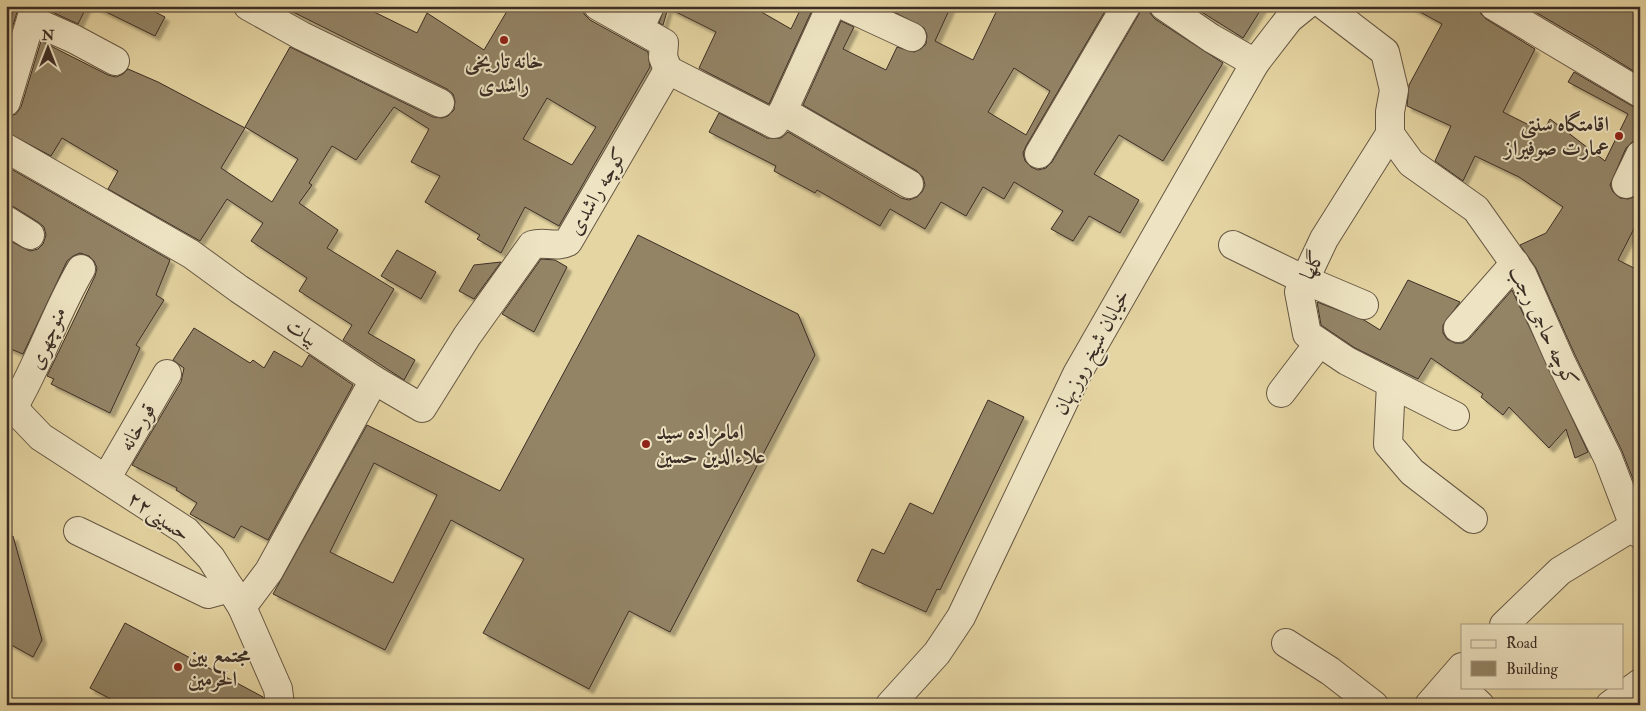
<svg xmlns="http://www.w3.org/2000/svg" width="1646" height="711" viewBox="0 0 1646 711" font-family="'IM FELL Double Pica',Amiri,serif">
  <defs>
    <filter id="shadow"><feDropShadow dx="4.5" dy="4.5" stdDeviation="1" flood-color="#0004"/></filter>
  </defs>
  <rect width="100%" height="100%" fill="#e5d5a2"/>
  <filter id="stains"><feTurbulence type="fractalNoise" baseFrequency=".004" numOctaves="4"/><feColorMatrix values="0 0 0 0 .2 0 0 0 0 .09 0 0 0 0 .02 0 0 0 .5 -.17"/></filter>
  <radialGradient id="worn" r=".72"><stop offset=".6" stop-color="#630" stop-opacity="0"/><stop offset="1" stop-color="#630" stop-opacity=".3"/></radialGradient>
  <!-- building -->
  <g fill="#938466" stroke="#3b2d25" fill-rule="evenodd" filter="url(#shadow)">
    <polygon points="15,6 19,6 6,47 6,34"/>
    <polygon points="50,6 87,6 78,24 50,11"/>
    <polygon points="94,6 143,6 165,17 155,36"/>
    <path d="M281,6h81l55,27 10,-20 57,37 26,-44h72l2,8 6,6 58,32 2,15 -91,159 -34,-19 -24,46 -24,-14 3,-4 -55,-33 15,-26 -29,-14 18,-33 -35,-22 -38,53 -24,-14 -23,37 3,2 -13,18 39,27 -11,18 67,41 -26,44 47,27 -11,20 -61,-40 9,-15 -53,-34 8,-13 -56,-37 12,-18 -36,-24 -27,42 -92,-52 10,-18 -56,-33 -11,18 -45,-24v-15l10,-3 5,-7 20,-66 67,34 8,2 7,-3 5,-5 30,13 87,46 -24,40 51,34 26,-43 -53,-32 45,-80 143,70 9,1 6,-2 6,-6 1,-9 -2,-7 -6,-5zM547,98l49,29 -24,38 -49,-26z"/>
    <polygon points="665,6 751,6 791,29 802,6 814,6 769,104 699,68 716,32 668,8 663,25 659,23"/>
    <path d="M883,6h68l-16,35 38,19 26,-54h109l-82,140 -3,7 2,8 6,6 7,3 8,-2 6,-6 87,-148 3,-8h7l1,7 5,6 68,44 -60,98 -44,-26 -25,39 45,26 -19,33 -31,-17 -16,25 -22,-12 12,-18 -49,-29 -10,17 -21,-12 -17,29 -25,-14 -16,27 -35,-20 -10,17 -63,-36 -2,3 -41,-22 2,-5 -67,-34 10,-19 48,25h14l7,-6 113,66 8,2 8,-3 5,-5 3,-7 -2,-8 -6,-6 -114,-66 38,-84 13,6 -11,22 43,21 11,-23 17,5 7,-3 5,-5 1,-9 -3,-7zM1014,68l36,23 -24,44 -38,-23z"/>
    <polygon points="1192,6 1263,6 1243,38"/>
    <polygon points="1409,6 1478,6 1481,14 1486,19 1535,49 1503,112 1543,132 1550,119 1605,161 1628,114 1568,82 1574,72 1632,106 1640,109 1640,140 1632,142 1626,148 1610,185 1613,192 1620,198 1628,199 1634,197 1640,191 1640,217 1618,260 1640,271 1640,497 1622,451 1575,355 1536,268 1520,245 1546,233 1563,207 1519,177 1475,156 1463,181 1435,161 1451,126 1407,106 1409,85 1442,24"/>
    <polygon points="1525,6 1640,6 1640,75 1590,44"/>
    <polygon points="6,166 170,260 156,295 164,300 136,345 140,348 110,413 51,384 54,379 47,376 95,276 97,268 94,261 89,256 80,253 73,256 67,261 23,354 6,347 6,239 30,251 38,249 43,244 46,235 44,227 38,222 14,207 6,204"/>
    <path d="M638,235l160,79 17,41 -145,277 -41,-21 -40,78 -106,-56 41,-74 -73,-39 -66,130 -112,-56 94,-169 133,66zM374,463l63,32 -44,88 -63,-31z"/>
    <polygon points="397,250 436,272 421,299 381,276"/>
    <polygon points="541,259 555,260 567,267 534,332 502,314"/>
    <polygon points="501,262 474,299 459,291 474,265"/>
    <polygon points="1408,280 1460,302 1443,325 1443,333 1447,339 1455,343 1463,343 1470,338 1512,290 1588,452 1575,458 1566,429 1549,448 1509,407 1503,415 1481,397 1483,394 1431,358 1418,379 1355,348 1321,325 1317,302 1364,320 1380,330"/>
    <polygon points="194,328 250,363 253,360 264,368 274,351 302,367 309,355 353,385 268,540 241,526 234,538 190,514 197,503 176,490 177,488 132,465 181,382 184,368 173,360"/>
    <polygon points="988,400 1024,417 940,590 937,589 926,612 857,581 872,549 884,554 910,503 933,514"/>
    <polygon points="13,536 42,640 33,657 6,642 6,537"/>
    <polygon points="125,623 263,697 264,705 122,705 90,688"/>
  </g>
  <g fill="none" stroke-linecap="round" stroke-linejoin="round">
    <defs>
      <g id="minor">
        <polyline points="248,6 302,36 440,103"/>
        <polyline points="598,6 664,43 663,57 668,70"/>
        <polyline points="845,6 912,37"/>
        <polyline points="1164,6 1211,38 1255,63"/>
        <polyline points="1325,6 1385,52 1394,90 1390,112 1390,134 1411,163 1476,209 1522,274 1561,362 1608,458 1634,526 1640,534"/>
        <polyline points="1494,6 1640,93"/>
        <polyline points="31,20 74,39 115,61"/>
        <polyline points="639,29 650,6"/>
        <polyline points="6,102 35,6"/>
        <polyline points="783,111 909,184"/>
        <polyline points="1390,134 1324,239 1299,292 1307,334 1347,361 1455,416"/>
        <polyline points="6,148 191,254 239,289 374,380 269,571 242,607"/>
        <polyline points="1039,154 1126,6"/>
        <polyline points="1626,184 1640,155"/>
        <polyline points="6,220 30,235"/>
        <polyline points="1233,245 1305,280 1364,305"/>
        <polyline points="1458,328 1515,263"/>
        <path d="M374,380l48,28 45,-72 65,-91c13,-4 24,3 36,-3l100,-172 106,54 9,-13 48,-105"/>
        <polyline points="1391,384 1388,444 1412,472 1473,519"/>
        <polyline points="6,391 20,415 41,437 186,531 211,558 242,607 278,689 280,705"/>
        <polyline points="1281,393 1319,343"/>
        <path d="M14,406c26,-44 41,-93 67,-137"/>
        <polyline points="106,479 167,374"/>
        <polyline points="78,531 208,594 230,588"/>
        <polyline points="1504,625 1560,571 1634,526"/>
        <polyline points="1286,643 1330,671 1374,705"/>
        <polyline points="1452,679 1480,705"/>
        <polyline points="890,705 937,653 961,617 1077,374 1255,63 1289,19 1305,6"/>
        <polyline points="1429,705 1462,667"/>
        <polyline points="1610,705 1640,683"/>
      </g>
    </defs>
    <!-- minor casing -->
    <use href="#minor" stroke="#665744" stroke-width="30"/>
    <!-- minor -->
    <use href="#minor" stroke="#eee4c3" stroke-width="28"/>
  </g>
  <!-- markers -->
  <g fill="#8f2418" stroke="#eee4c3" stroke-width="2">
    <circle cx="504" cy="40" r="5"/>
    <circle cx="1619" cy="136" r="5"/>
    <circle cx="646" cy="444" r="5"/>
    <circle cx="178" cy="667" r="5"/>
  </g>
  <g text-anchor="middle" stroke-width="4" stroke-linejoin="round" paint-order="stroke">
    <!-- poi labels -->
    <g font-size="21" font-weight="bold" fill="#3b2d25" stroke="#eee4c3" text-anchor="start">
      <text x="504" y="68" text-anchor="middle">خانه تاریخی<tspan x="504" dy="24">راشدی</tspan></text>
      <text x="1609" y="131" text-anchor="end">اقامتگاه سنتی<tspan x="1609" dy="24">عمارت صوفیراز</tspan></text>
      <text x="656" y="439">امامزاده سید<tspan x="656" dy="24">علاءالدین حسین</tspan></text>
      <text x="188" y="662">مجتمع بین<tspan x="188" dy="24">الحرمین</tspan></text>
    </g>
    <!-- street labels -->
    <g font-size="21" fill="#3b2d25" stroke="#eee4c3">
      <text transform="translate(597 191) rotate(-60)" y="7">کوچه راشدی</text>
      <text transform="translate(1312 265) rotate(-64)" y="7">گلها</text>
      <text transform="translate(1544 326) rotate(64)" y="7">کوچه حاجی رجب</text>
      <text transform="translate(302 332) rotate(34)" y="7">بیات</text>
      <text transform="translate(47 338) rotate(-67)" y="7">منوچهری</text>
      <text transform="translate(1091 352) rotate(-62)" y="7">خیابان شیخ روزبهان</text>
      <text transform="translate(137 427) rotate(-60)" y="7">قورخانه</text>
      <text transform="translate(159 516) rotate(35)" y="7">حسینی۲۲</text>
    </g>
  </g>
  <!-- margin -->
  <rect width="1646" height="711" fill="none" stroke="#e5d5a2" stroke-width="25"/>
  <rect x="8" y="8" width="1631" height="696" fill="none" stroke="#3b2d25" stroke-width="2.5"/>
  <rect x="12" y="12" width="1621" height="686" fill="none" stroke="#3b2d25"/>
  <!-- legend -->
  <rect x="1461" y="624" width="162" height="65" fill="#eee4c3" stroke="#a69b84"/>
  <rect x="1471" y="640" width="25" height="8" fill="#eee4c3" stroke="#a69b84"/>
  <text x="1506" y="648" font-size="15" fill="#3b2d25">Road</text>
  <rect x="1471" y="661" width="25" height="15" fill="#938466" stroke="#a69b84"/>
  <text x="1506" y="674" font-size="15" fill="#3b2d25">Building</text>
  <!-- north arrow -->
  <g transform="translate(48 48)" stroke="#eee4c3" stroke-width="4" paint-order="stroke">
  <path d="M0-4L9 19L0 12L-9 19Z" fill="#3b2d25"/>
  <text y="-8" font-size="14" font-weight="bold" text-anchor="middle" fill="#3b2d25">N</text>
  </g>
  <rect width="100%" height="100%" filter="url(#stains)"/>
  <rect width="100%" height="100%" fill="url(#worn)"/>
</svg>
